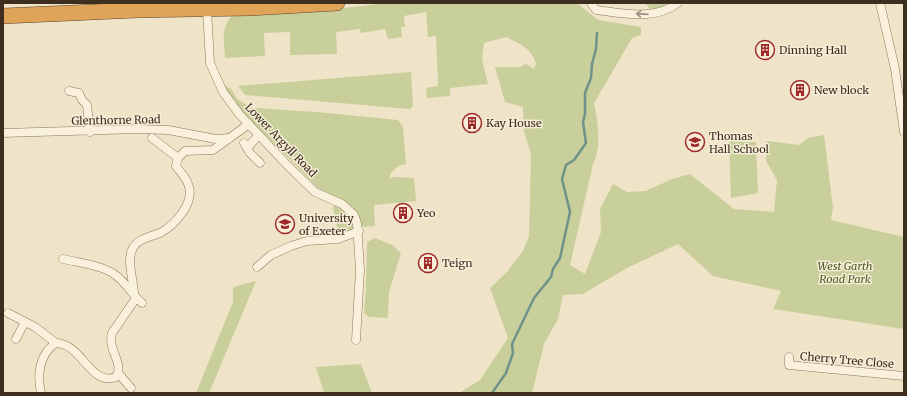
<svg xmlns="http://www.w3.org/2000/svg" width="907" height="396" viewBox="0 0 907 396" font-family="Merriweather,serif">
  <rect width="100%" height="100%" fill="#f0e4c8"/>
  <!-- green -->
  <g fill="#c9cf9b">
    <path d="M386,3h191l21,17 43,7v8l-9,3 -38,65c4,19 8,43 -1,61l-23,101 15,9 16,-42 -1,-23 13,-25 14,8 19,-1 26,-12 18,-5 44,35 40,3 3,-32 -11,-19 1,-20 32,4 9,-7 16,-3 9,73 -2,12 73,17v92l-131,-20 8,-18 -68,-15 -35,-32 -51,24 -44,26 -20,1 -5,24 -14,25 -12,49h-73l21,-13 28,-42 -18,-50 17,-16 15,-20 7,-15 2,-83 -7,-23 -1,-24 -18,-5 -10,-35h25l6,-3 8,5 2,-6c-6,-16 -16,-19 -30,-26l-22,6 -2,16 6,25 -38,4v8l-23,2 -1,-10 12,-2 -2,-50 -8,1 -2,-25 -22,4 1,11h-4l1,10 -14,2 -3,-10 -24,4 -1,-4 -24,3 1,22 -47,1v-23l-26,1 1,23 -40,2c-1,-17 -5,-30 8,-43l103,-6z"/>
    <polygon points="630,3 664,3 665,4 664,7 651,10 646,4"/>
    <polygon points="411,72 413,106 410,109 245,95 238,86"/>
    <polygon points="223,84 232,90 237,99 252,108 317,112 398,120 403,127 406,164 398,166 390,174 390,179 393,177 414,178 416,201 374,205 375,226 364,227 361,225 354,226 351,232 339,236 333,208 336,198 319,189 236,105"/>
    <polygon points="729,141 756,142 758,193 731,198"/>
    <polygon points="375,238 392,245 401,253 389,292 388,318 369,317 364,313 366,288 367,242"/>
    <polygon points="256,281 209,393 196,393 233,302 233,287"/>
    <polygon points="361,364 372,393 324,393 316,367"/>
  </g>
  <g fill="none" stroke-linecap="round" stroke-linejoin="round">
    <!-- stream -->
    <polyline stroke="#6f938a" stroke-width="2.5" points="492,393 506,373 513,353 512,344 534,298 551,277 553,269 560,258 570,212 562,179 566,165 574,160 586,143 583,122 585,114 585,93 591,78 592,64 596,49 597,33"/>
    <defs>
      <g id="street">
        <path d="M591,3l5,7c28,3 58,11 82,-7"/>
        <polyline points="880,3 895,69 904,132"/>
        <polyline points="207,9 210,63 223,92 240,115 290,168 315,192 342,204 354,215 357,223 360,270 356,340"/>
        <polyline points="69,91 79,93 82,100 87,105 90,132"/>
        <polyline points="3,133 138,129 168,130 216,139 229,138"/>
        <polyline points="152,138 178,158 185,151 213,150 249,124"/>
        <polyline points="244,143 250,153 260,163"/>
        <polyline points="248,147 259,135"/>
        <path d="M63,259c16,4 38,6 51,15 12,8 18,21 28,29"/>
        <polyline points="257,267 271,255 291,246 307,241 338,239 359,231"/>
        <path d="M134,292c-1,-12 -7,-31 -2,-42 4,-11 18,-13 28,-17 15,-8 36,-31 28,-49 -2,-7 -8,-12 -12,-18l2,-8"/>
        <polyline points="8,313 35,327 56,343"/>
        <polyline points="16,339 25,322"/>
        <path d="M56,343c27,1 34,44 60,34 9,-13 -9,-27 -4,-44l24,-35"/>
        <polyline points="789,357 789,365 904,376"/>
        <polyline points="119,374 131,388"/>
        <path d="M41,393c-4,-18 -2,-39 15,-50"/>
      </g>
      <polyline id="highway" points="3,16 138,10 249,8 337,3"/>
    </defs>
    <!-- street casing -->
    <use href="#street" stroke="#8d765c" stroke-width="9"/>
    <!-- highway casing -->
    <use href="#highway" stroke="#5b4430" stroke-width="16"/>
    <!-- street -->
    <use href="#street" stroke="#faf1dc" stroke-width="8"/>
    <!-- highway -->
    <use href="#highway" stroke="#e0a458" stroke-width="15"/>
  </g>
  <!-- one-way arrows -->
  <defs><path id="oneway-shaft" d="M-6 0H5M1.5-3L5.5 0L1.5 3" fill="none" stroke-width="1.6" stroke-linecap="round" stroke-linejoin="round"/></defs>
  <use stroke="#9c907e" href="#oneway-shaft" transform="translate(642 14) rotate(-176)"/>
  <!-- icons -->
  <defs>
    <symbol id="building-ring" viewBox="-11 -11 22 22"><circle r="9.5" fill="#f7eed8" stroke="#9e2a2b" stroke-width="1.5"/><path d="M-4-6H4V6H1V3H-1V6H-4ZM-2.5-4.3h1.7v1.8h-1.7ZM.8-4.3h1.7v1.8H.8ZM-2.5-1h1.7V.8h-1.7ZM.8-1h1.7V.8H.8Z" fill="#9e2a2b"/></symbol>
    <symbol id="school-ring" viewBox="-11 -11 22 22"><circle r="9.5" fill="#f7eed8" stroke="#9e2a2b" stroke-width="1.5"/><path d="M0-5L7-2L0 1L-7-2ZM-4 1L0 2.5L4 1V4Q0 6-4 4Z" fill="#9e2a2b"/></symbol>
    <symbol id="university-ring" viewBox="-11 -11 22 22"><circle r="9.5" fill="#f7eed8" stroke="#9e2a2b" stroke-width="1.5"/><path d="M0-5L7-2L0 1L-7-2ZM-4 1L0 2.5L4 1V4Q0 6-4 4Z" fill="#9e2a2b"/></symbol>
  </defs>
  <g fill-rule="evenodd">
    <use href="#building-ring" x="754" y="39" width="22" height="22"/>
    <use href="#building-ring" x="789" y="79" width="22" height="22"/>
    <use href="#building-ring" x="461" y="112" width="22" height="22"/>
    <use href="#school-ring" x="684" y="131" width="22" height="22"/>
    <use href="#building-ring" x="392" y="202" width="22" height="22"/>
    <use href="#university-ring" x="274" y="213" width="22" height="22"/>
    <use href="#building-ring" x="417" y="252" width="22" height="22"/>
  </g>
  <g text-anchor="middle" stroke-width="3" stroke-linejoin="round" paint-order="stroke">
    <!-- poi labels -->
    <g font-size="11" fill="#3d2e20" stroke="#f7eed8" text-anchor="start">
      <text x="779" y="54">Dinning Hall</text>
      <text x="814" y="94">New block</text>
      <text x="486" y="127">Kay House</text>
      <text x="709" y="140">Thomas<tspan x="709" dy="13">Hall School</tspan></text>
      <text x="417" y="217">Yeo</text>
      <text x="299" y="222">University<tspan x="299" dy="13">of Exeter</tspan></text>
      <text x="442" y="267">Teign</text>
    </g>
    <!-- street labels -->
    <g font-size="11" fill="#3d2e20" stroke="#f7eed8">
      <text transform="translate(116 120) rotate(-1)" y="4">Glenthorne Road</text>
      <text transform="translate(281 140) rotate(46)" y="4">Lower Argyll Road</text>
      <text transform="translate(847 360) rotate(5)" y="4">Cherry Tree Close</text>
    </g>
    <!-- park labels -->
    <g font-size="11" font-style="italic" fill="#4d5a26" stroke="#f7eed8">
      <text x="845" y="270">West Garth<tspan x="845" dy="13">Road Park</tspan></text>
    </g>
  </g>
  <!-- border -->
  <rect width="907" height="396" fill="none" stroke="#3d2e20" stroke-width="8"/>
</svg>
